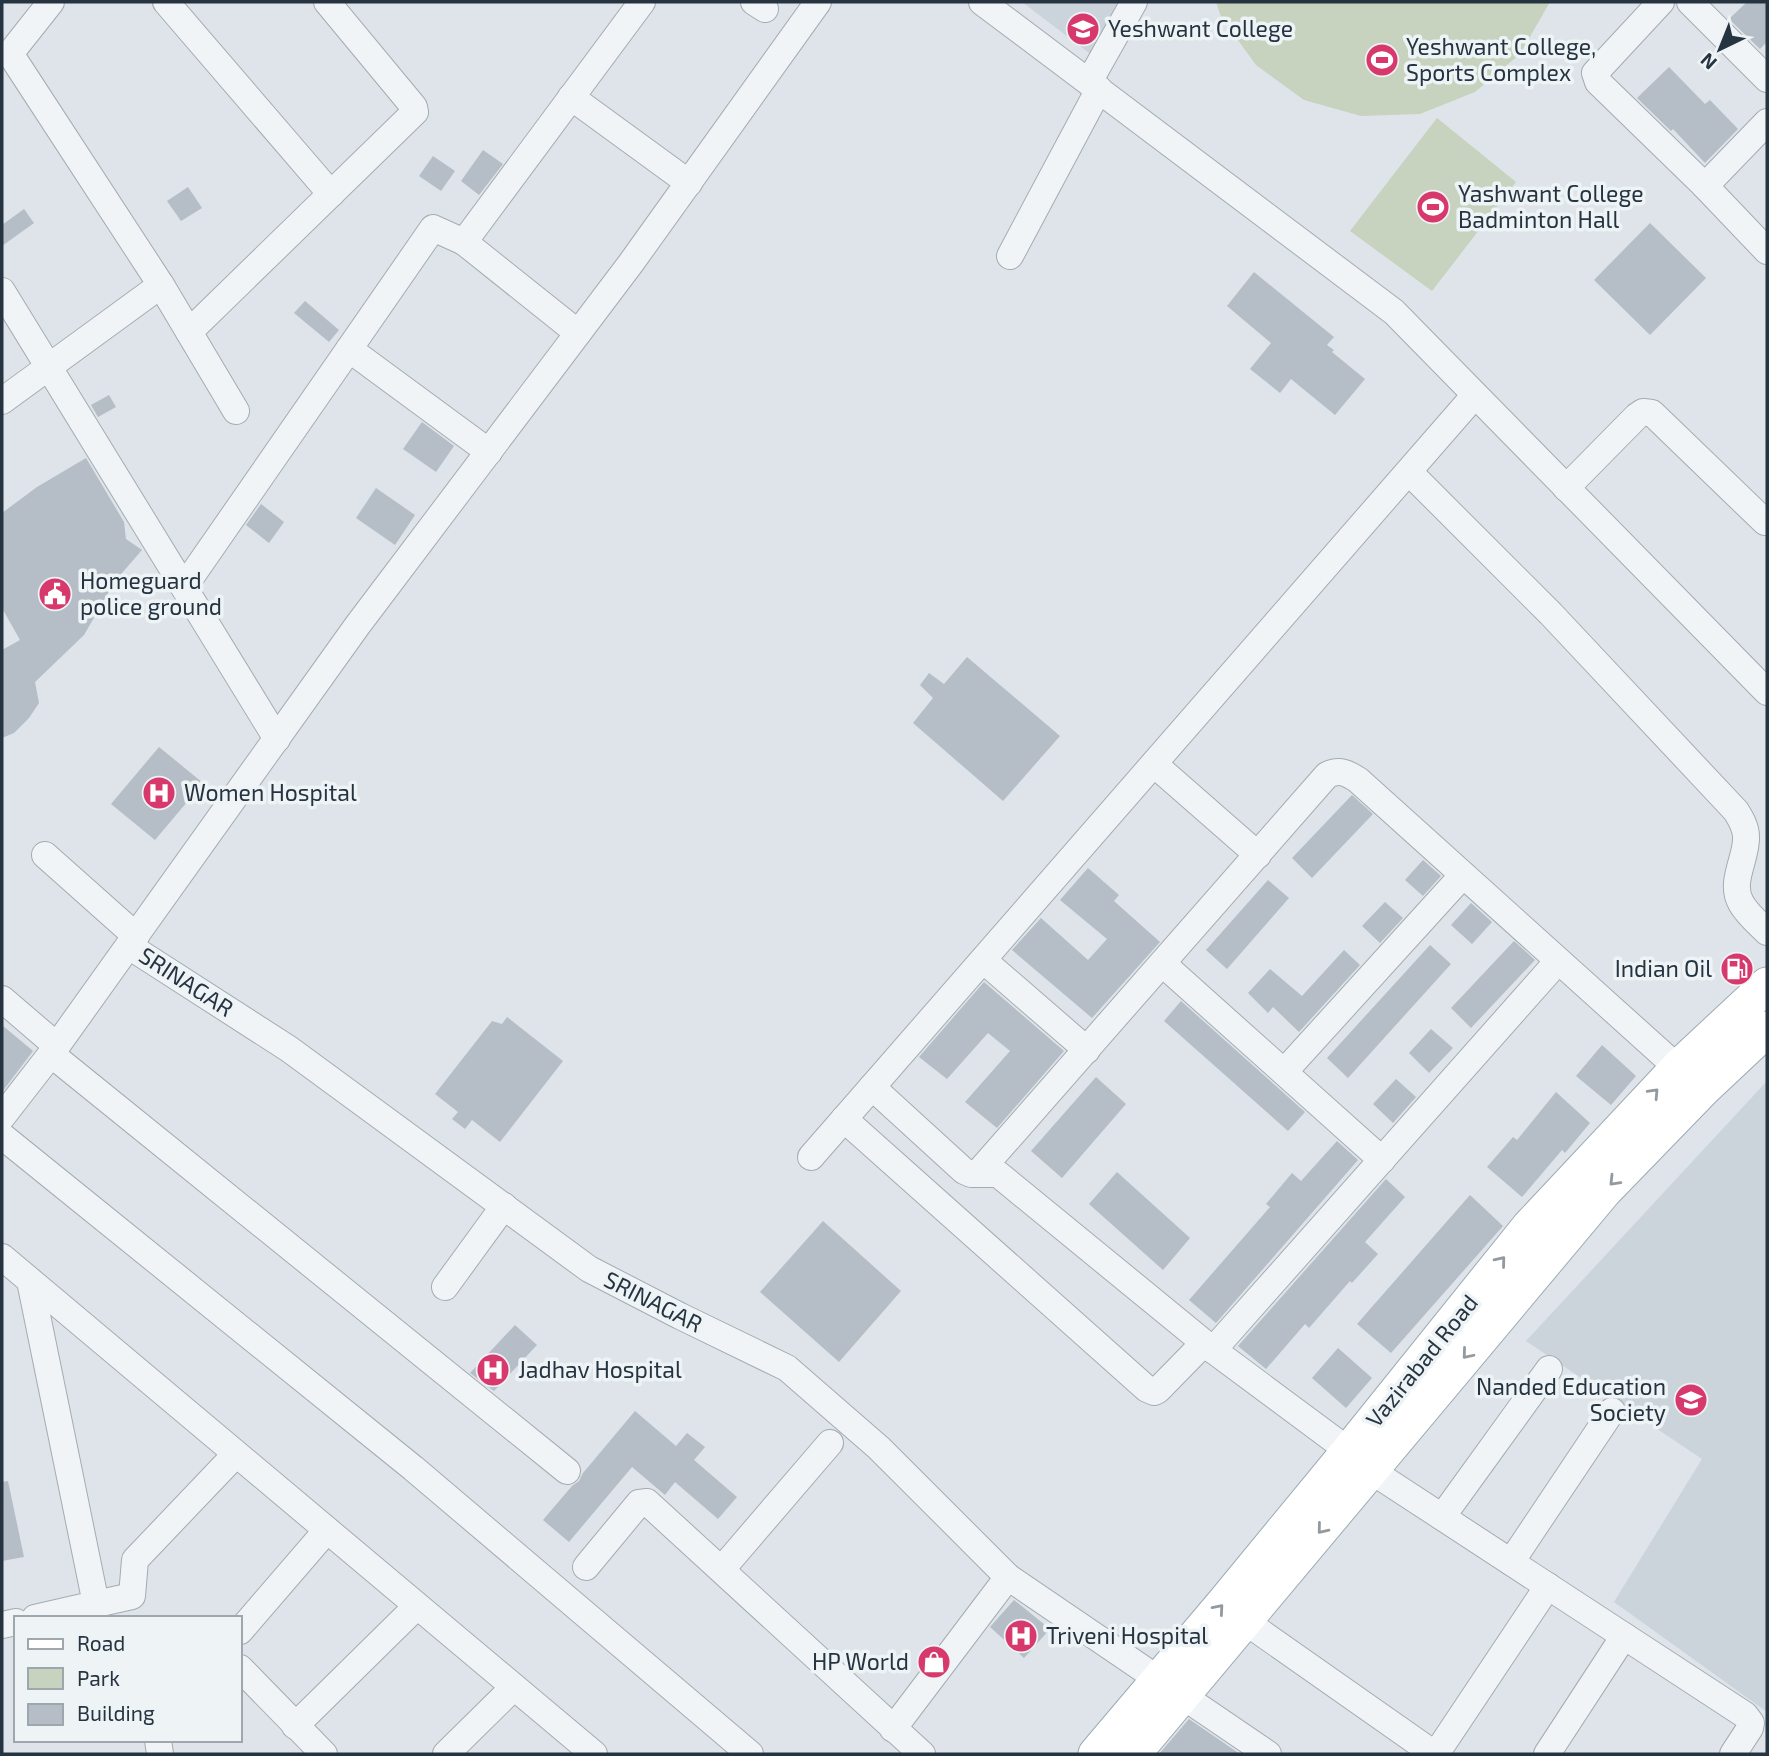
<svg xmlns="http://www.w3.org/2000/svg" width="1769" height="1756" viewBox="0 0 1769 1756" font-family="'Exo 2',sans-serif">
  <rect width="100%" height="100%" fill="#dee4e9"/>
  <!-- built -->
  <g fill="#ccd4db">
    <polygon points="1022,2 1124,2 1093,56"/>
    <polygon points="1767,1081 1767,1712 1614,1602 1702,1459 1526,1341"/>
  </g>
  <!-- green -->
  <g fill="#c7d3be">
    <polygon points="1216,2 1550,2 1520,54 1475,92 1420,114 1361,116 1304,100 1256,65 1221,17"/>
    <polygon points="1437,118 1516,182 1432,291 1350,231"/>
  </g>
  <!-- building -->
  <g fill="#b5bec6">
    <polygon points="1747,2 1767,2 1767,42 1760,49 1729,19"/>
    <polygon points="1669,67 1705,104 1710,100 1738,129 1705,163 1673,129 1671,131 1637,98"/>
    <polygon points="483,150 503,164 479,195 461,181"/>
    <polygon points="433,156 455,171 441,191 419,176"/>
    <polygon points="188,187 202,208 181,221 167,201"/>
    <polygon points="24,209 34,223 2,246 2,225"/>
    <polygon points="1650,223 1706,278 1650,335 1594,280"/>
    <polygon points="1254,272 1334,337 1327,345 1334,350 1332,352 1365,379 1335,415 1291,379 1280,393 1250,369 1271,343 1227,306"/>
    <polygon points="305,301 339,330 329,342 294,313"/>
    <polygon points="109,395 116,407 98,417 91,405"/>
    <polygon points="422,422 454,446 436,472 403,449"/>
    <polygon points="86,458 124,522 126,539 142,550 115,581 84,635 35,682 39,703 29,718 14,733 2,738 2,650 20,640 2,608 2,513 37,487"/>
    <polygon points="376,488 415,515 395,545 356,518"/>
    <polygon points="261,504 284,522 269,543 246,525"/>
    <polygon points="967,657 1060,736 1003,801 913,723 933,698 920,685 929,673 944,684"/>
    <polygon points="159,747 203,783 155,840 111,804"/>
    <polygon points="1352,795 1373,814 1312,878 1292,858"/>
    <polygon points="1423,860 1441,876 1423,896 1405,880"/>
    <polygon points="1088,868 1119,895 1114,901 1160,942 1092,1018 1012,950 1041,918 1088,960 1107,939 1060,900"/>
    <polygon points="1268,880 1289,898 1227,969 1206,950"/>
    <polygon points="1385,902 1403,918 1380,943 1362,926"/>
    <polygon points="1471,903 1492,922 1472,944 1451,925"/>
    <polygon points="1514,941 1535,960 1471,1028 1451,1008"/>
    <polygon points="1430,945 1451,964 1348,1078 1327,1058"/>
    <polygon points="1344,950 1360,965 1299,1032 1273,1007 1268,1013 1248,993 1270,969 1302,996"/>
    <polygon points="984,982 1064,1051 997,1128 965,1102 1010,1051 988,1033 947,1079 919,1057"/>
    <polygon points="1181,1001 1305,1112 1288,1131 1164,1021"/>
    <polygon points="507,1017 563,1061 500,1142 472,1120 465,1129 452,1119 458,1112 435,1094 492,1021 502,1024"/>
    <polygon points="2,1025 33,1051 2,1092"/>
    <polygon points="1431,1029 1453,1048 1429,1073 1409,1053"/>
    <polygon points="1602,1045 1636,1076 1611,1105 1576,1076"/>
    <polygon points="1096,1077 1126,1104 1062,1178 1031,1151"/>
    <polygon points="1396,1079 1416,1097 1393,1123 1373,1104"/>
    <polygon points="1556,1092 1590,1123 1565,1153 1562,1150 1522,1197 1487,1167 1513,1137 1517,1140"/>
    <polygon points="1337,1141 1358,1160 1216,1323 1189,1300 1270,1207 1266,1204 1292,1173 1301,1181"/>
    <polygon points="1117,1172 1190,1238 1163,1270 1089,1204"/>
    <polygon points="1386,1179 1405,1197 1365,1242 1378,1254 1352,1283 1350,1281 1309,1328 1305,1324 1266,1369 1238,1346"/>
    <polygon points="1470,1195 1503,1226 1391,1353 1357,1324"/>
    <polygon points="823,1221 901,1291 839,1362 760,1292"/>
    <polygon points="515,1325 537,1345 494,1391 470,1373"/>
    <polygon points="1338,1348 1372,1378 1346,1408 1312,1378"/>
    <polygon points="635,1411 676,1446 687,1433 705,1447 694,1460 737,1497 718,1519 675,1482 665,1495 632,1467 569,1542 543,1520 572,1486 579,1481 583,1473"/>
    <polygon points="8,1481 24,1557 2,1561 2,1482"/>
    <polygon points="1014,1600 1050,1629 1024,1658 990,1627"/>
    <polygon points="1189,1719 1240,1754 1159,1754"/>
  </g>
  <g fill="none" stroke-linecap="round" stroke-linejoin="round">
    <defs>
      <g id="minor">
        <polyline points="166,2 331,194"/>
        <polyline points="754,2 765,9"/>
        <polyline points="982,2 1394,312 1767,692"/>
        <polyline points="1661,2 1595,73 1598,82 1705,186"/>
        <polyline points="1690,2 1767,79"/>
        <polyline points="1089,82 1134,2"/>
        <polyline points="571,97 689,183"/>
        <polyline points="1767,122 1705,186 1767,251"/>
        <polyline points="1010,256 1099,89"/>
        <polyline points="161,285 236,411"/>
        <polyline points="2,291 277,739"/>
        <polyline points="189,332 415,112 414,107 327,2"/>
        <polyline points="578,333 464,242 642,2"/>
        <polyline points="349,349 489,452"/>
        <polyline points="2,401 161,285 13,58 13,50 51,2"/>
        <path d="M1409,472l142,142 185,197c5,8 10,16 10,26 1,21 -17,45 -5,66 6,11 17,20 26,29"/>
        <polyline points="1566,488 1637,416 1643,412 1652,413 1765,522"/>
        <polyline points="184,587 433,228 464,242"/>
        <polyline points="1154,764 1258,855"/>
        <polyline points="45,855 136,936"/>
        <polyline points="129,946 289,1049 589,1269 680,1316 787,1368 879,1448 1008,1577 1268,1754"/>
        <polyline points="983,960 1087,1050"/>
        <polyline points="1163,964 1382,1160"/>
        <polyline points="2,999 57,1046"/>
        <polyline points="51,1054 567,1471"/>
        <polyline points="1284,1072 1463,875"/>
        <polyline points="872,1087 964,1171 971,1174 998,1174 1213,1350 1349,1451 1370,1470 1745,1715 1751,1723 1750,1728 1733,1754"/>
        <polyline points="2,1117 51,1054 357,626 631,263 818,2"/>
        <polyline points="844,1119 1147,1389 1154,1392 1158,1390 1204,1343"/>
        <polyline points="2,1136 413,1468 750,1754"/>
        <polyline points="811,1157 1475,395"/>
        <path d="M978,1173l349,-398c13,-6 20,-2 31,5l332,299"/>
        <polyline points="2,1257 594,1754"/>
        <polyline points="30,1281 96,1604 35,1618"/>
        <polyline points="445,1287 504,1206"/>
        <polyline points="1213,1350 1558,961"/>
        <polyline points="1442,1517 1549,1369"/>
        <polyline points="1511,1562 1612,1411"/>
        <polyline points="586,1567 639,1503 647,1502 922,1754"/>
        <polyline points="722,1569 830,1443"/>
        <polyline points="96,1604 132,1596 135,1560 236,1454"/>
        <polyline points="1246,1622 1434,1754"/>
        <polyline points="2,1625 16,1622"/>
        <polyline points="240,1631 327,1530"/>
        <polyline points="240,1668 324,1754"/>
        <polyline points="295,1726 417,1606"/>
        <polyline points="893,1729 1008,1577"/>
        <polyline points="158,1740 160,1754"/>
        <polyline points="446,1754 514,1687"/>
        <polyline points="1436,1754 1548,1586"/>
        <polyline points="1547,1754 1624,1636"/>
      </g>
      <g id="major">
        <polyline points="1096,1754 1224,1603 1349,1451 1529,1227 1679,1067 1767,985"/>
        <polyline points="1133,1754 1605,1190 1702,1090 1767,1029"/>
      </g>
    </defs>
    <!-- minor casing -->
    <use href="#minor" stroke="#a3acb3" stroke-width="28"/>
    <!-- major casing -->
    <use href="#major" stroke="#9cabb5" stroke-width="37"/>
    <!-- minor -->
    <use href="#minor" stroke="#f1f4f7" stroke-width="26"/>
    <!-- major -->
    <use href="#major" stroke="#fff" stroke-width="35"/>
  </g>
  <!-- one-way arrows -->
  <defs><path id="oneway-chevron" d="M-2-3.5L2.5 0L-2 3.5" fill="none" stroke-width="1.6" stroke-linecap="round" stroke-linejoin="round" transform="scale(1.75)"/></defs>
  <g stroke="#929aa0">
    <use href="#oneway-chevron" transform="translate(1654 1093) rotate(-47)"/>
    <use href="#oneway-chevron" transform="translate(1614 1181) rotate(134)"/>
    <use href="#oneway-chevron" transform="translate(1501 1261) rotate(-51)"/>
    <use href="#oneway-chevron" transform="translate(1467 1354) rotate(130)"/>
    <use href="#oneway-chevron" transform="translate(1322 1529) rotate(129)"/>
    <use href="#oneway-chevron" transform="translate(1219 1609) rotate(-49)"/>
  </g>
  <!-- icons -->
  <defs>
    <symbol id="university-disc" viewBox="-11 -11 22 22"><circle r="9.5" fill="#d7396c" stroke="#eef3f6"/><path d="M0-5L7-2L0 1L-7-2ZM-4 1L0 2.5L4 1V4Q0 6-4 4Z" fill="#fff"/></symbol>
    <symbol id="stadium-disc" viewBox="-11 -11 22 22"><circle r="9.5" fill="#d7396c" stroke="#eef3f6"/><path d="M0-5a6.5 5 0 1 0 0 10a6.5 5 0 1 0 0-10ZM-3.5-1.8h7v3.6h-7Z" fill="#fff"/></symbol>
    <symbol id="civic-disc" viewBox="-11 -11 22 22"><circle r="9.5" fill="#d7396c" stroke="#eef3f6"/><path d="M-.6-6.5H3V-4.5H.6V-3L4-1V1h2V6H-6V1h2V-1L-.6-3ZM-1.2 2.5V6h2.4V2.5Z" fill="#fff"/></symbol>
    <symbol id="hospital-disc" viewBox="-11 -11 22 22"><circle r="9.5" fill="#d7396c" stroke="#eef3f6"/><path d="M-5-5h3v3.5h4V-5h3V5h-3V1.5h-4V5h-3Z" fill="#fff"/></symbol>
    <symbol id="fuel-disc" viewBox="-11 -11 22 22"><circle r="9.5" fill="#d7396c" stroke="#eef3f6"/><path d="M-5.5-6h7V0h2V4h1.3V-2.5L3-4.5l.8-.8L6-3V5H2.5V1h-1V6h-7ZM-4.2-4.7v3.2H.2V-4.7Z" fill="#fff"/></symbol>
    <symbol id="shop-disc" viewBox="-11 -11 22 22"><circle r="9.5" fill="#d7396c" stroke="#eef3f6"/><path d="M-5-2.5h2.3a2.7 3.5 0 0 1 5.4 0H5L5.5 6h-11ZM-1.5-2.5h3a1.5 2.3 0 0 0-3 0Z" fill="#fff"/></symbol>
  </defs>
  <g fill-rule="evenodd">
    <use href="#university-disc" x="1064" y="10" width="38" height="38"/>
    <use href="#stadium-disc" x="1363" y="41" width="38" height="38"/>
    <use href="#stadium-disc" x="1414" y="188" width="38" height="38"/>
    <use href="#civic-disc" x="36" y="575" width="38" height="38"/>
    <use href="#hospital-disc" x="140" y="774" width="38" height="38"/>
    <use href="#fuel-disc" x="1718" y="950" width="38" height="38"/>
    <use href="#hospital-disc" x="474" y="1351" width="38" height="38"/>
    <use href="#university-disc" x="1672" y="1381" width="38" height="38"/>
    <use href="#hospital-disc" x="1002" y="1617" width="38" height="38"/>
    <use href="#shop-disc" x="915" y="1643" width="38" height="38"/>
  </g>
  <g text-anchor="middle" stroke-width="7" stroke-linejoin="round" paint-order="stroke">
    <!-- poi labels -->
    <g font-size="23" fill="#263441" stroke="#eef3f6" text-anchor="start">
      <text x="1108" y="37">Yeshwant College</text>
      <text x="1406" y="55">Yeshwant College,<tspan x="1406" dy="26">Sports Complex</tspan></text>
      <text x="1458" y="202">Yashwant College<tspan x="1458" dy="26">Badminton Hall</tspan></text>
      <text x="80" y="589">Homeguard<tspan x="80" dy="26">police ground</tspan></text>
      <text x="184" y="801">Women Hospital</text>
      <text x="1712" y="977" text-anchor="end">Indian Oil</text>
      <text x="518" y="1378">Jadhav Hospital</text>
      <text x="1666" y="1395" text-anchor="end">Nanded Education<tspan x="1666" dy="26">Society</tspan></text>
      <text x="1046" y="1644">Triveni Hospital</text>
      <text x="909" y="1670" text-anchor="end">HP World</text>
    </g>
    <!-- street labels -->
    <g font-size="23" fill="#263441" stroke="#eef3f6">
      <text transform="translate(186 982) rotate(33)" y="8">SRINAGAR</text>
      <text transform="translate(653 1302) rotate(27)" y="8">SRINAGAR</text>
      <text transform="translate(1422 1361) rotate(-51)" y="8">Vazirabad Road</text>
    </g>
  </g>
  <!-- border -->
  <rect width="1769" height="1756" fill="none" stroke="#263441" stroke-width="7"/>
  <!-- legend -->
  <rect x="14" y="1616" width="228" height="126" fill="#eef3f6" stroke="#9ea7ae" stroke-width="2"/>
  <rect x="28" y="1639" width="35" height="10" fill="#ffffff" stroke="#9ea7ae" stroke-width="2"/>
  <text x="77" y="1651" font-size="21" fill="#263441">Road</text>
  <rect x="28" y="1668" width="35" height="21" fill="#c7d3be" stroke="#9ea7ae" stroke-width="2"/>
  <text x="77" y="1686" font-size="21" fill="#263441">Park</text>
  <rect x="28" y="1704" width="35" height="21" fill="#b5bec6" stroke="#9ea7ae" stroke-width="2"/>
  <text x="77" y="1721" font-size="21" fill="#263441">Building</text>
  <!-- north arrow -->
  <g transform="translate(1720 49) rotate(223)" stroke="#eef3f6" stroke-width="5" paint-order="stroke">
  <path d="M0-5L12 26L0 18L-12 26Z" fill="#263441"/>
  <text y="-10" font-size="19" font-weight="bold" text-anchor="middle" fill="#263441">N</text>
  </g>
</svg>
